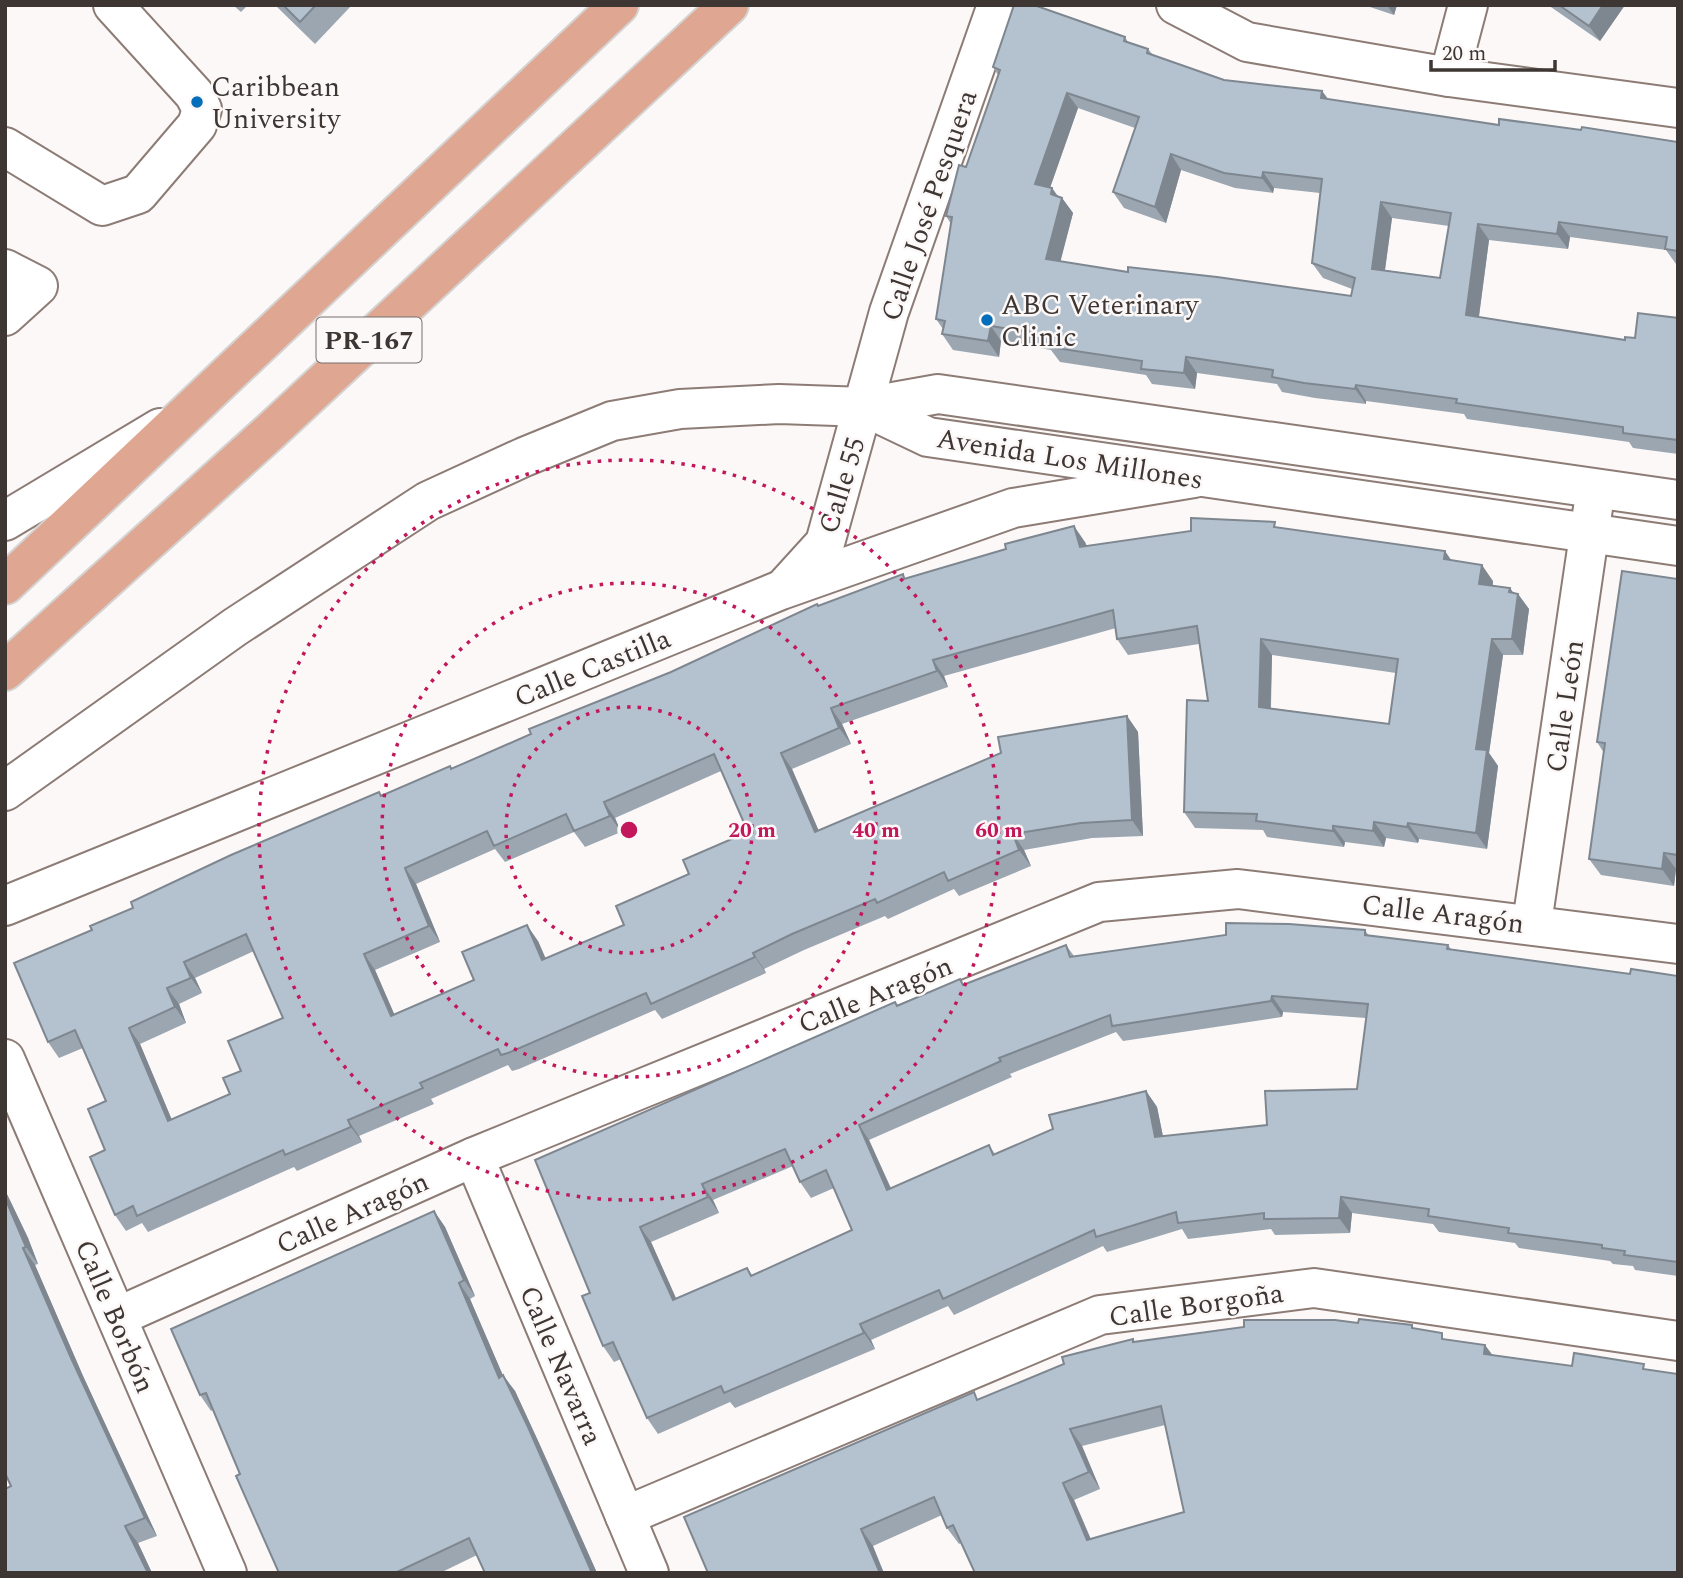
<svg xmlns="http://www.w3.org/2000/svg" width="1683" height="1578" viewBox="0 0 1683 1578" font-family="Spectral,serif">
  <rect width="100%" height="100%" fill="#fcf8f7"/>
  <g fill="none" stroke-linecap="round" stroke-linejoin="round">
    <defs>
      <g id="minor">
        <polyline points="1176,5 1247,42 1449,77 1678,108"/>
        <polyline points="1449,77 1468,5"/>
        <polyline points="5,147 102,206 138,194 197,125 202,109 194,94 113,5"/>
        <polyline points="5,269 38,286 5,316"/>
        <polyline points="865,407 928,437 1678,546"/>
        <polyline points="5,521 160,428"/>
        <polyline points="785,587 825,543 889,312 997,5"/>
        <polyline points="5,791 235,627 428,501 524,457 612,421 680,409 779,404 865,407 938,394 1678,500"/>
        <polyline points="5,906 781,590 1013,508 1194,478"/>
        <polyline points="1532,923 1593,508"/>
        <polyline points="5,1059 227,1573"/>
        <polyline points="474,1157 649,1573"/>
        <polyline points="117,1317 474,1157 1099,902 1238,889 1678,944"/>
        <polyline points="625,1516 1100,1315 1314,1288 1678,1341"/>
      </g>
      <g id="major">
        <polyline points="5,585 619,5"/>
        <polyline points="5,671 271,431 729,5"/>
      </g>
    </defs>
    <!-- minor casing -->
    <use href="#minor" stroke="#8d7c76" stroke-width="42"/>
    <!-- major casing -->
    <use href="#major" stroke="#d4d3d2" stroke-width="42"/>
    <!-- minor -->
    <use href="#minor" stroke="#fff" stroke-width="38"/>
    <!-- major -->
    <use href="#major" stroke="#dfa691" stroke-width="38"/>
  </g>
  <!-- wall -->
  <g fill="#9ba6b1" fill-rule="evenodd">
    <polygon points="233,5 248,5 241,12"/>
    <polygon points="275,5 352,5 315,44"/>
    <polygon points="1364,5 1397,5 1394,15"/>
    <polygon points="1548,5 1625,5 1600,41"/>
    <path d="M1125,37l3,5 20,7 5,6 71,25 98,11 6,8 171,26 179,17v123l-2,-1 -10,-14 -96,-13 -2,12 -79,-9 -10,77 146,23 10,-2 43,-20v136l-45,-6 -4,-6 -162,-23 -3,-5 -98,-13v3l-51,-6 -33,-6 -5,-8 -80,-11 -2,16 -43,-5 -6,-9 -86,-13 -9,-12 -50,-9 -2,16 -46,-7 -11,-16 1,-5 -7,-10 15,-95 -5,-8 20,-49 32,-92 -5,-8zM1078,108l57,20 -22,64 11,16 42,15 15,-53 54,18 38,5 1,-5 46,5 -8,70 11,15 29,11 -1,7 -223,-24 -68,-11 13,-48 -11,-15 -4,-2 -6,-8h-2zM1392,218l57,8 -9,52 -55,-8z"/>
    <path d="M1278,527l173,33 42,21v5l17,2 3,5 5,1 11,15 -6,46h-20l-14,98 9,13 -11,83 -68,-10 -1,4 -32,-5 -2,9 -39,-5 -1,5 -77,-10 -4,-7 -68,-2 -11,-16 24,-111 -9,-57 -71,11 -11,-16 -1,-11 -172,48 4,11 -106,37 9,20 -59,25 27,62 308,-115 11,16 5,104 -51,2 -68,12 7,16 -72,30 -5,-7 -66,30 -3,-3 -81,34 -40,19 2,4 -104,46 -7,-9 -136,59 -7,2 -4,-6 -77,34 3,5 -75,32 3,6 -65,29 -3,-4 -146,65 -6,-9 -16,8 -11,-16 -10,-65 1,-49 -23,-53 -24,10 -11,-16 44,-112 41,-22 249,-112 70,-27 366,-163 85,-32 3,5 179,-37 2,4zM1272,655l124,18 -7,51 -118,-16zM721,771l27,61 -59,42 -65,51 -78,34 -8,-18 -64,39 -80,34 -19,-44 65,-28 -24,-58 79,-35 10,13 69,-30 11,15 36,-15 -6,-14zM254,951l29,67 -42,53 -11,23 -58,26 -32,-76 46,-21 -7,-19 23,-11 -7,-15z"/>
    <polygon points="1678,579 1678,870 1676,869 1674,886 1601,875 1589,859 1604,753 1597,742"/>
    <path d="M1365,930l4,6 79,9 3,4 179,25 48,2v300l-43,-6 -2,-4 -20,-2 -3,-3 -91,-13 -4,-5 -76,-11 -6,-8 -81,-11 -2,20 -75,2 -4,-6 -83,10 -6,-10 -75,23 -4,-6 -149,69 -6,-9 -77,34 4,9 -140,59 -5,-6 -72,32 -11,-16 -26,-59 -7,3 -11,-16 -13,-53 -55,-133 363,-154 66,-22 102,-39 8,11zM1283,1012l83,6 -9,71 -90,36 -104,11 -6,-29 -11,-16 -151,63 -6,-9 -98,43 -22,-48 143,-63 -2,-3 106,-42 7,9 159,-24zM793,1166l7,16 11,16 23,-10 18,42 -100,45 -5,-7 -71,31 -25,-57 68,-29 -6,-13z"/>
    <polygon points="5,1190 28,1238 38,1264 35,1265 83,1376 157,1536 138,1543 152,1573 5,1573 11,1486"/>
    <polygon points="434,1211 445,1227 475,1296 470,1299 503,1376 515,1391 539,1443 597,1573 485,1573 477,1555 440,1573 279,1573 240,1474 213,1410 211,1411 200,1395"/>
    <path d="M1358,1323l57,6 78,27 79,10 76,4 30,203 -717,-30 -2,1 -12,-16 -5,-13 -69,31 -165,27 271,-174 155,-57zM1165,1425l19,87 -93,27 -17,-39 26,-11 -18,-43z"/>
  </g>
  <!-- shaded-wall -->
  <g fill="#7e8790">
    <polygon points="1387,5 1397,5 1394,15"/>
    <polygon points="1603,5 1625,5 1600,41 1589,26"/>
    <polygon points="1322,91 1333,106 1321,98"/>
    <polygon points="1067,93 1078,108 1046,199 1035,184"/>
    <polygon points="1171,154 1181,170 1166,223 1155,207"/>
    <polygon points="1263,172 1274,188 1273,193 1262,178"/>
    <polygon points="1052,188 1061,202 1062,198 1073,213 1057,275 1046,259"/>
    <polygon points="1381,202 1392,218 1383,284 1372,269"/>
    <polygon points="1559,222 1570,237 1568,249 1557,234"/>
    <polygon points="1478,224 1489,240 1477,330 1466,315"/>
    <polygon points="991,326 1001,341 999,357 988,341"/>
    <polygon points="1186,357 1197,373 1195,389 1184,373"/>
    <polygon points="1356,385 1366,401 1366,404 1355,389"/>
    <polygon points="1074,526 1085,542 1091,563 1080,547"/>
    <polygon points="1445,551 1456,567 1444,559"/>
    <polygon points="1482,565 1493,581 1491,600 1479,584"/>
    <polygon points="1510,588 1517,598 1518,594 1529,609 1523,655 1512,639"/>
    <polygon points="1261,639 1272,655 1270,723 1259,707"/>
    <polygon points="1492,639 1503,655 1489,753 1498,766 1487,849 1476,833 1476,749"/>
    <polygon points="933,660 944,676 948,687 937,671"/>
    <polygon points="831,708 842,724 851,744 839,728"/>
    <polygon points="1127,716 1138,732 1143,836 1132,820"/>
    <polygon points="781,753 792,769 826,848 815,832"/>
    <polygon points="604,802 615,818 621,832 610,816"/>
    <polygon points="1374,822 1386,838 1384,847 1373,831"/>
    <polygon points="1408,823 1419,839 1418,843 1407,827"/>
    <polygon points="1333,826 1345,842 1344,847 1333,831"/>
    <polygon points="1013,834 1024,850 1031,866 1019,850"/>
    <polygon points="1664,853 1676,869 1674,886 1662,869"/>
    <polygon points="405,868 416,884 440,942 429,926"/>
    <polygon points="527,925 538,941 553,976 542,960"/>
    <polygon points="753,953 764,969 766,973 755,957"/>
    <polygon points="364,954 375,970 402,1032 391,1016"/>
    <polygon points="184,962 195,978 202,993 191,978"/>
    <polygon points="167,988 179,1004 186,1023 175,1007"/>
    <polygon points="1272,996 1283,1012 1282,1017 1271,1001"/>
    <polygon points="129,1028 140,1044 179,1137 168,1121"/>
    <polygon points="1146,1091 1157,1107 1166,1152 1155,1137"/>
    <polygon points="348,1120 359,1136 362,1142 351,1127"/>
    <polygon points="859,1125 869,1140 898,1205 887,1190"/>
    <polygon points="702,1184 713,1200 719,1213 708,1197"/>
    <polygon points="5,1190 28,1238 38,1264 26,1247 5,1198"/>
    <polygon points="1341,1197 1352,1213 1350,1233 1339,1218"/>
    <polygon points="434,1211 445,1227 475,1296 464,1280"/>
    <polygon points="640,1227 651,1242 684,1316 673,1300"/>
    <polygon points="23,1248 35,1265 83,1376 157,1536 145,1518 71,1358"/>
    <polygon points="459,1283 470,1299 511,1394 499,1378"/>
    <polygon points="860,1324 871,1340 875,1349 864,1333"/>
    <polygon points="1485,1345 1497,1361 1484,1354"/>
    <polygon points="503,1375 515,1391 539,1443 597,1573 592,1573"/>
    <polygon points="1070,1429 1082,1446 1100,1489 1089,1472"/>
    <polygon points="1063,1483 1074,1500 1098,1557 1087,1540"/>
    <polygon points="125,1526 138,1543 152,1573 148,1573"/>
    <polygon points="861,1529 873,1546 884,1573 880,1573"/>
  </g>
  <!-- building -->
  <g fill="#b4c1ce" stroke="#7e8790" stroke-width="2" fill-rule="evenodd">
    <polygon points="283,5 316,5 300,22"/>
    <path d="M1014,5h20l91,32 -1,4 24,8 -1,4 77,27 98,11 -1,7 178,27v-6l82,11 1,-3 96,15v109l-13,-2 2,-12 -108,-15 -2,12 -79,-10 -12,91 159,25v-3l10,1 3,-25 40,5v122l-55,-7v-6l-167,-24 1,-4 -101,-14 -1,4 -51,-6 -32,-6 1,-7 -87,-13 -2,16 -43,-4 1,-8 -93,-14 2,-11 -60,-10 -3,15 -46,-7 3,-13 -9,-2 16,-102 -6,-1 13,-51 7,2 34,-97 -7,-3zM1067,93l72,24 -26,75 42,15 16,-53 53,19 38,5 1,-6 59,7 -10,84 43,15 -4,18 -134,-19 -89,-10v5l-82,-13 16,-61 -11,-4 1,-6 -17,-4zM1381,202l70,11 -11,65 -68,-9z"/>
    <polygon points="1559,5 1603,5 1589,26"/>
    <path d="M1191,518l84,4 -1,5 171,24 -1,8 38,6 -3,19 31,4 -1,4 9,2 -6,45h-20l-16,110 11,1 -11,83 -68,-10 -1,4 -33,-5 -1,9 -40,-5v5l-77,-10 1,-7 -73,-2 3,-112 21,1 -11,-75 -80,13 -4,-29 -180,50 4,11 -106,37 8,20 -58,25 34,79 186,-79 -3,-16 129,-21 5,104 -51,3 -68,11 6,16 -71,31 -4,-9 -67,31 -2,-4 -83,35 -39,19 2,4 -104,47 -5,-11 -138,60 -7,2 -3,-6 -78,34 3,5 -75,32 3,7 -66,28 -2,-5 -146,66 -4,-10 -18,9 -25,-58 15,-7 -17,-41 18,-8 -31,-71 -27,12 -34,-79 78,-33 -2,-4 43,-18 -2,-6 100,-47 148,-63 2,4 69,-30 1,3 80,-35 -2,-5 142,-57 146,-68 1,2 85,-32 1,5 102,-30 -1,-5 69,-18 6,21 111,-16zM1261,639l137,20 -9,65 -130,-17zM714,754l34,78 -65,28 6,14 -73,32 8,19 -82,35 -15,-35 -65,27 12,28 -83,36 -27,-62 65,-28 -24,-58 82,-37 7,15 72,-32 8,17 36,-15 -6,-14zM246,934l37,84 -55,23 13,30 -18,7 7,16 -62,27 -39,-93 46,-21 -8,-19 24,-10 -7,-16z"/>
    <polygon points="1622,571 1678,579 1678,855 1664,853 1662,869 1589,859 1605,743 1597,742"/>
    <path d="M1226,923l63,1 76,6v5l83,10 -1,4 183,25 1,-5 47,7v286l-54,-7 1,-4 -23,-3v-3l-94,-12 1,-5 -81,-12 1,-7 -88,-12 -2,21 -75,1v-6l-86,10 -2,-11 -80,25 -2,-7 -151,69 -4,-9 -79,34 4,9 -140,60 -3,-7 -74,32 -34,-76 -10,4 -21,-50 8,-3 -55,-133 360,-158 2,4 63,-27 3,6 103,-40 4,12 156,-22zM1272,996l96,8 -11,85 -92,2 2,34 -112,12 -9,-46 -97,24 4,14 -60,26 -4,-10 -102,45 -28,-65 142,-64 -2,-3 111,-43 2,11 159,-25zM785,1149l15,33 26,-12 26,60 -101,46 -4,-8 -74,32 -33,-73 68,-30 -6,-13z"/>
    <polygon points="5,1198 26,1247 23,1248 71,1358 145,1518 125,1526 148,1573 5,1573 5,1489 11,1486 5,1473"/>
    <polygon points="434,1211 464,1280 459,1283 499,1378 503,1375 528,1427 592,1573 485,1573 469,1538 395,1573 279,1573 236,1476 240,1474 206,1393 200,1395 171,1329"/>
    <path d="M1359,1319l53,6v3l30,5v6l43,6 -1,9 88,12 2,-13 70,11 -1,5 35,5v199h-703l-22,-48 -6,3 -13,-31 -73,32 19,44h-172l-24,-56 290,-125 3,8 87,-36 -2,-7 71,-18v3l111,-15v-7h91l23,3zM1161,1406l23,106 -97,28 -24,-57 26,-11 -19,-43z"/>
  </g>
  <!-- distance rings -->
  <g fill="none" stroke="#c2185b" stroke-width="3.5" stroke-dasharray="3.5 7">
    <circle cx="629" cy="830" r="123"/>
    <circle cx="629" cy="830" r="247"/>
    <circle cx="629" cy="830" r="370"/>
  </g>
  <!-- markers -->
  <g fill="#056eba" stroke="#fcf8f7" stroke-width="2.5">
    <circle cx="197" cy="102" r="7"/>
    <circle cx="987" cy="320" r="7"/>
  </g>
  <g text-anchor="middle" stroke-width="5" stroke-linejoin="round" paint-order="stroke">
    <!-- shield labels -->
    <rect fill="#fcf8f7" stroke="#76706e" stroke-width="2" x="316.5" y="317.5" width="105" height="45" rx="5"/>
    <g font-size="26" font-weight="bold" fill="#3d3633">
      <text x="369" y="349">PR-167</text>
    </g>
    <!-- poi labels -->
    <g font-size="28" fill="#3d3633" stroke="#fcf8f7" text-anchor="start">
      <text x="211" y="96">Caribbean<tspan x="211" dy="32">University</tspan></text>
      <text x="1001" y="314">ABC Veterinary<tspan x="1001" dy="32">Clinic</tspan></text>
    </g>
    <!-- street labels -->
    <g font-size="28" fill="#3d3633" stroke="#fcf8f7">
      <text transform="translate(928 205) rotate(-71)" y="10">Calle José Pesquera</text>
      <text transform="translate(1070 458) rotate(9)" y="10">Avenida Los Millones</text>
      <text transform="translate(841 485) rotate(-73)" y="10">Calle 55</text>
      <text transform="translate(592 667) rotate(-22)" y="10">Calle Castilla</text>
      <text transform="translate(1564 706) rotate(-82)" y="10">Calle León</text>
      <text transform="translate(1443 913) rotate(7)" y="10">Calle Aragón</text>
      <text transform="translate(875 994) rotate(-22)" y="10">Calle Aragón</text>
      <text transform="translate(352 1212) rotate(-24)" y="10">Calle Aragón</text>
      <text transform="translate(1196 1304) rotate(-8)" y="10">Calle Borgoña</text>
      <text transform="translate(116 1316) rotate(67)" y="10">Calle Borbón</text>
      <text transform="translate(562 1365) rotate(67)" y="10">Calle Navarra</text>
    </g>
  </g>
  <circle cx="629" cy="830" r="10" fill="#c2185b" stroke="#fcf8f7" stroke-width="3.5"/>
  <g font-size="21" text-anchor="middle" font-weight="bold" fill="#c2185b" stroke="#fcf8f7" stroke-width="5" stroke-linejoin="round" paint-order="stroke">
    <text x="752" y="837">20 m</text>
    <text x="876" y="837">40 m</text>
    <text x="999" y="837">60 m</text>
  </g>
  <!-- border -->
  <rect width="1683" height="1578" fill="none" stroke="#3d3633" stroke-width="14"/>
  <!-- scale -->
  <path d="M1431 60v10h124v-10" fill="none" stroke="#3d3633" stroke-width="3.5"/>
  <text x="1442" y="60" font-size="21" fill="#3d3633" stroke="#fcf8f7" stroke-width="5" paint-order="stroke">20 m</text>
</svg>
